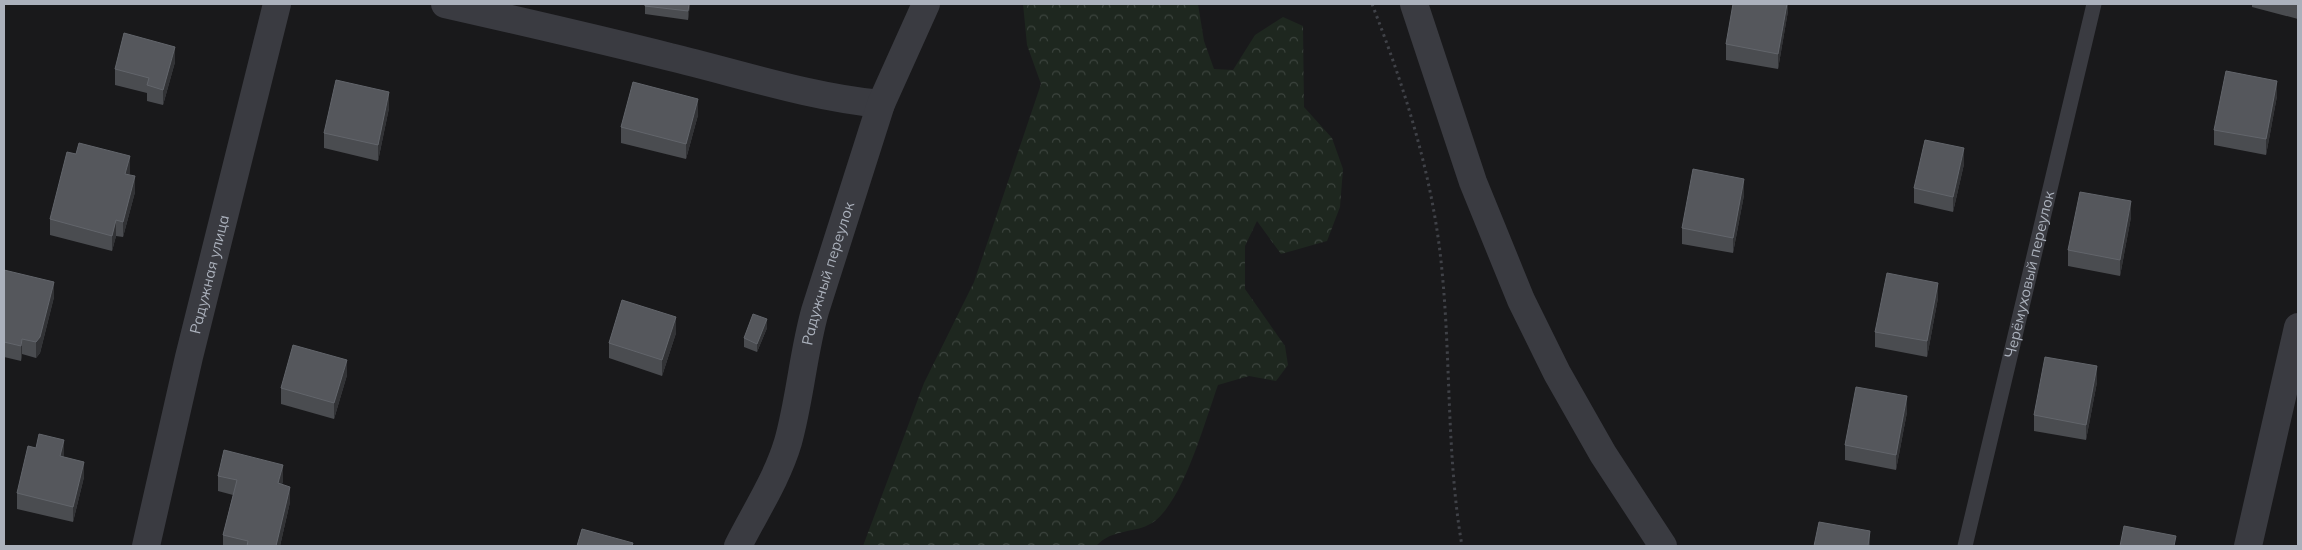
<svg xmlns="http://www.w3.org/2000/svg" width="2302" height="550" viewBox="0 0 2302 550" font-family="Mulish,sans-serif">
  <defs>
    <pattern id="forest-crowns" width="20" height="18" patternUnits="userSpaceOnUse" patternTransform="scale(1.25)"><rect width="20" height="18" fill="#1e271f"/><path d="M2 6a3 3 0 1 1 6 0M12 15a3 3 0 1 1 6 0" fill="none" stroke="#3c443e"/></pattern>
  </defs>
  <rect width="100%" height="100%" fill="#19191b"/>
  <!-- forest -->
  <path fill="url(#forest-crowns)" d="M1023,4h175l6,37 10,28 19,1 22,-35 28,-18 20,9 1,81 28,31 11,31 -3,38 -13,34 -46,13 -24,-33 -12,25v43l40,57 3,19 -12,16 -27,-5 -31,9c-13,36 -35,118 -66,138 -18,11 -39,5 -56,23h-233l61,-163 50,-101 67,-198 -14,-39z"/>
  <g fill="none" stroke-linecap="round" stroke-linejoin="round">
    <!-- path -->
    <path stroke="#404248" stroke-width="3" stroke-dasharray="2.5 4" stroke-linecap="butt" d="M1372,4c30,77 56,157 67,240 13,101 6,202 23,302"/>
    <!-- service -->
    <path stroke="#3a3b41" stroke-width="15" id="s1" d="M1965,546l129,-542"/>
    <!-- minor -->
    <g stroke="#3a3b41" stroke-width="28">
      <path d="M445,4c75,17 150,34 225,53 71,17 139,40 211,47"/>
      <polyline points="1414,4 1473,182 1521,300 1557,373 1603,454 1663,546"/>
      <path id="s2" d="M146,546l43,-189 88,-353"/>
      <path id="s3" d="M738,546c17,-34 39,-67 50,-104 12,-43 15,-88 27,-131l66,-207 45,-100"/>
      <polyline points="2248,546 2298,327"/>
    </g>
  </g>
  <!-- wall -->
  <g fill="#4a4c50">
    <polygon points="645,4 690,4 688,20 645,14"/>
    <polygon points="1788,4 1788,11 1778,69 1726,60 1726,44"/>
    <polygon points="2252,4 2298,4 2298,19 2252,7"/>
    <polygon points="175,62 163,105 147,101 147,93 115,85 115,69"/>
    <polygon points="2277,96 2266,155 2214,145 2214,130"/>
    <polygon points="389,108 378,161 324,148 324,133"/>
    <polygon points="698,115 686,159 621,143 621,127"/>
    <polygon points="1964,164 1953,212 1914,203 1914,188"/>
    <polygon points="130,172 129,175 135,192 123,237 116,236 112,251 50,235 50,219"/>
    <polygon points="1744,195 1733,253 1682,244 1682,228"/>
    <polygon points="2131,217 2120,276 2068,266 2068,250"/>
    <polygon points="4,270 54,297 40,353 36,358 22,354 21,361 4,357"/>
    <polygon points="1938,298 1927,357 1875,347 1875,332"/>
    <polygon points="767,328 757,352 744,347 744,338"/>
    <polygon points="676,333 662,376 609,358 609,343"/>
    <polygon points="347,375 334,419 281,404 281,388"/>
    <polygon points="2097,382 2086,440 2034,431 2034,415"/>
    <polygon points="1907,412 1896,470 1845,460 1845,445"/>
    <polygon points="64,455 63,457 84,477 73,522 17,509 17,493"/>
    <polygon points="218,476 283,481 282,484 290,502 280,546 223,546 223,535 233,495 218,491"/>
  </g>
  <!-- shaded-wall -->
  <g fill="#323336">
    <polygon points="689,4 690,4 688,20 688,11"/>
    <polygon points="1787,4 1788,4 1788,11 1778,69 1778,54"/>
    <polygon points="175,47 175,62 163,105 163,90"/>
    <polygon points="2277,81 2277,96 2266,155 2266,139"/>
    <polygon points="389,92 389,108 378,161 378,145"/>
    <polygon points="698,99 698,115 686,159 686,144"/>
    <polygon points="1964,148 1964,164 1953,212 1953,197"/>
    <polygon points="130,156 130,172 125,189 125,174"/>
    <polygon points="135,176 135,192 123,237 123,222"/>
    <polygon points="1744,179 1744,195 1733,253 1733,238"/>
    <polygon points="2131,201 2131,217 2120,276 2120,260"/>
    <polygon points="116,220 116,236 112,251 112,236"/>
    <polygon points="54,282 54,297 40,353 36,358 36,342"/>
    <polygon points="1938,283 1938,298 1927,357 1927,341"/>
    <polygon points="676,317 676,333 662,376 662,360"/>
    <polygon points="767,319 767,328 757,352 757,344"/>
    <polygon points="22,339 22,354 21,361 21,346"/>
    <polygon points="347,360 347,375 334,419 334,403"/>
    <polygon points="2097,366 2097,382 2086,440 2086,425"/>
    <polygon points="1907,396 1907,412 1896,470 1896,455"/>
    <polygon points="64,440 64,455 60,472 60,456"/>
    <polygon points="84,462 84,477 73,522 73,507"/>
    <polygon points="283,465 283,481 278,499 278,483"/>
    <polygon points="290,487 290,502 280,546 276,546"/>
    <polygon points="1870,531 1870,546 1868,546"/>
  </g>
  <!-- building -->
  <g fill="#55575c" stroke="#62656b">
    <polygon points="645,4 689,4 688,11 645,6"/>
    <polygon points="1733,4 1787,4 1778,54 1726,44"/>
    <polygon points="124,33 175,47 163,90 147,85 149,78 115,69"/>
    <polygon points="2226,71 2277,81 2266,139 2214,130"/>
    <polygon points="336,80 389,92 378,145 324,133"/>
    <polygon points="633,82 698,99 686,144 621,127"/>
    <polygon points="1925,140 1964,148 1953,197 1914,188"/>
    <polygon points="79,143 130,156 125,174 135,176 123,222 116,220 112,236 50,219 67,152 76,154"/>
    <polygon points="1693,169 1744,179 1733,238 1682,228"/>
    <polygon points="2080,192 2131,201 2120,260 2068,250"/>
    <polygon points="4,270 54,282 40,337 36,342 22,339 21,346 4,342"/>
    <polygon points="1887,273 1938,283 1927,341 1875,332"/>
    <polygon points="622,300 676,317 662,360 609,343"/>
    <polygon points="753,314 767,319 757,344 744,338"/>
    <polygon points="293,345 347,360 334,403 281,388"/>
    <polygon points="2045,357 2097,366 2086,425 2034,415"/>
    <polygon points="1856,387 1907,396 1896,455 1845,445"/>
    <polygon points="39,434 64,440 60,456 84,462 73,507 17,493 28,446 36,448"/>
    <polygon points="224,450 283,465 278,483 290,487 276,546 247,546 248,541 223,535 237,480 218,476"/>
    <polygon points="1819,522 1870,531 1868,546 1814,546"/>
    <polygon points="2124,526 2176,536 2174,546 2120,546"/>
    <polygon points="582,529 633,543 632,546 577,546"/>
  </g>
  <g text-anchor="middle" stroke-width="4.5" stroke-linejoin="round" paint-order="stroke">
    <!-- street labels -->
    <g font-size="15" fill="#abb1bc" stroke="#141416">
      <text dy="5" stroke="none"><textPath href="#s2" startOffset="279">Радужная улица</textPath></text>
      <text dy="5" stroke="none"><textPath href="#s3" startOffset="289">Радужный переулок</textPath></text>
      <text dy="5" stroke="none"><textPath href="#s1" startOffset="279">Черёмуховый переулок</textPath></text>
    </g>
  </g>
  <!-- border -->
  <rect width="2302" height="550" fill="none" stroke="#abb1bc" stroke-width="10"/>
</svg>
